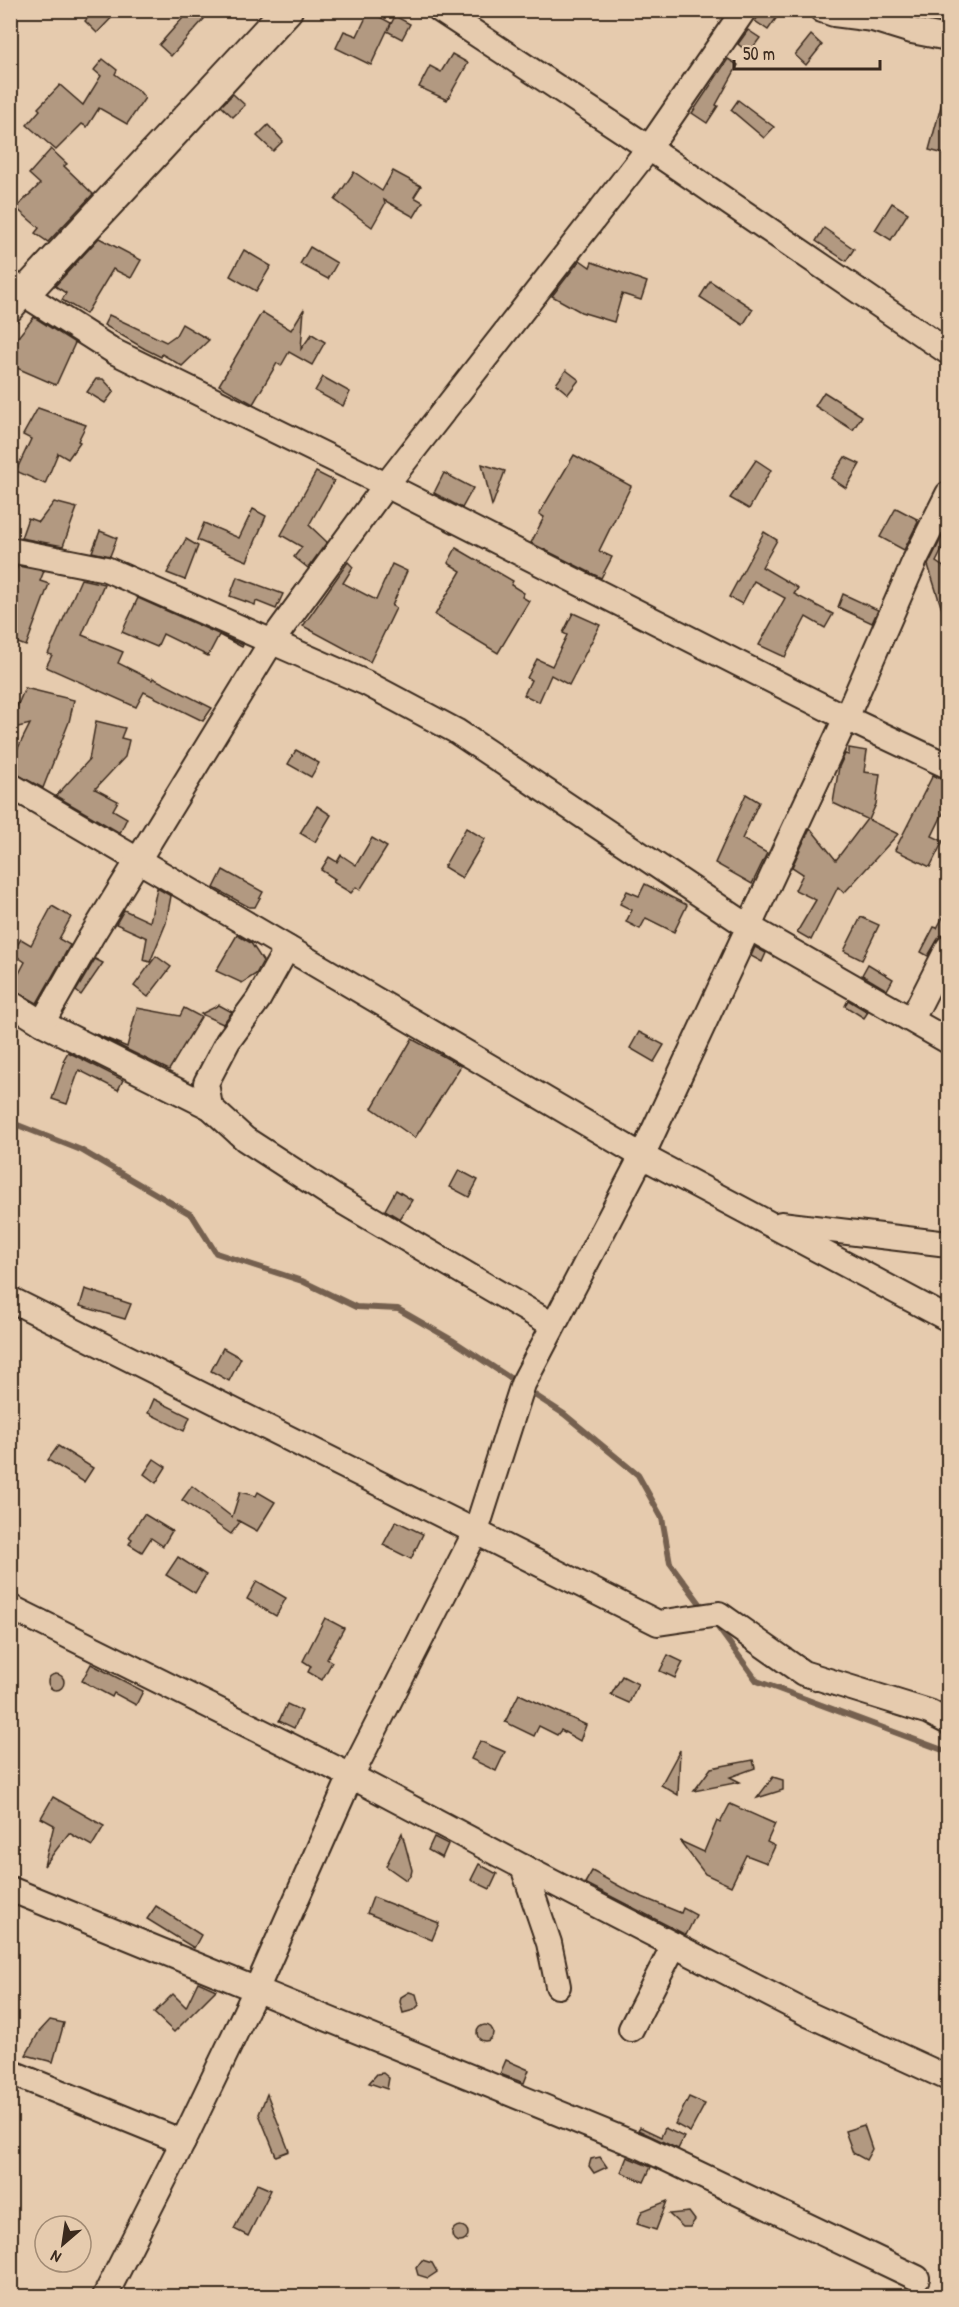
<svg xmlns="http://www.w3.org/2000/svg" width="959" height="2307" viewBox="0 0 959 2307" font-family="'Patrick Hand',sans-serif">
  <rect width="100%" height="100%" fill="#e6cbae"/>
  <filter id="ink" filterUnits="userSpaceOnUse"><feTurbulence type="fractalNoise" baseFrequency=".0167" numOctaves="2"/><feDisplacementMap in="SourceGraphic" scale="12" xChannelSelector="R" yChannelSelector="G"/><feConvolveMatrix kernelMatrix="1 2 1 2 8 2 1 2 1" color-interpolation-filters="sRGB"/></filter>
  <g filter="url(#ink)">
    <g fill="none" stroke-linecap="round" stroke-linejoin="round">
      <!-- stream -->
      <g stroke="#75614f" stroke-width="6">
        <polyline points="10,1122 81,1150 192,1215 216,1253 302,1281 356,1307 398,1309 452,1340 519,1384"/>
        <polyline points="527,1390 564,1414 638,1475 662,1518 670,1563 704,1609"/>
        <polyline points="714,1622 757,1681 948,1752"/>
      </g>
    </g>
    <!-- building -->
    <g fill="#b29981" stroke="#3b2a1e" stroke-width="1.5">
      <polygon points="95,10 119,10 97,33 85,21"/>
      <polygon points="190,10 195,10 204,19 171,56 159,45"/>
      <polygon points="763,10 782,10 768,30 755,21"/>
      <polygon points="369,11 391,23 388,30 395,16 410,24 402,39 387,31 371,65 336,48 344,31 357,36"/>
      <polygon points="748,30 760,38 749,53 738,44"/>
      <polygon points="811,35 822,45 806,65 795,55"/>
      <polygon points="452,54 468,63 447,100 419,87 430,66 441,72"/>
      <polygon points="103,59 117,70 115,74 140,92 145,98 127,124 99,108 87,127 82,124 56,150 27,125 40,110 38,108 60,85 83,105 101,76 94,70"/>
      <polygon points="728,59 738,65 716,105 718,106 707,123 692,113"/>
      <polygon points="233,94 245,105 233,117 221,106"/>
      <polygon points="944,95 948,96 948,155 929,150"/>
      <polygon points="738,100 774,127 764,138 731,110"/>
      <polygon points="268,125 283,141 273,151 257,136"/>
      <polygon points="51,149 67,164 64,166 93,194 48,242 35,233 39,228 16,208 40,184 29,174"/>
      <polygon points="393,171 421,186 414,197 423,202 414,217 384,200 385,204 372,227 335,200 354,172 382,191"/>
      <polygon points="892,203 908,213 891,240 875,230"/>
      <polygon points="824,228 854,249 846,261 816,241"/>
      <polygon points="99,238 141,260 131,278 113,269 86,314 62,300 66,293 55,286"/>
      <polygon points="310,247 337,263 328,279 300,264"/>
      <polygon points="244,250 271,266 256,291 230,276"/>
      <polygon points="580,260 590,267 592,262 647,282 641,300 622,294 614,322 581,312 552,296"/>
      <polygon points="710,281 753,309 743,325 700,297"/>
      <polygon points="304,309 301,349 312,334 325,342 312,365 289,352 281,366 277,363 253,404 219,385 262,312 291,330"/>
      <polygon points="109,315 166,342 176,335 182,324 209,340 182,366 162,354 161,357 145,349 104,325"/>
      <polygon points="34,317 75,343 56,385 10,365 10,347"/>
      <polygon points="566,370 579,380 568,394 556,384"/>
      <polygon points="323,377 350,392 343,406 315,391"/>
      <polygon points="96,379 103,379 114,391 105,403 87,392"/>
      <polygon points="824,392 862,416 853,430 815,406"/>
      <polygon points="38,408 86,425 78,441 80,442 68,459 58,453 45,484 16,471 31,439 23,435"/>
      <polygon points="574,455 631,486 599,551 612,557 601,578 531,543 544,517 539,514"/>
      <polygon points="845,457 860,464 846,488 831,478"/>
      <polygon points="756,460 771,470 749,509 730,498"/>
      <polygon points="482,464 505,471 492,506"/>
      <polygon points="316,472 334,481 309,525 327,542 308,568 294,557 302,547 281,535"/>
      <polygon points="444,473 473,488 462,508 434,493"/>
      <polygon points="54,502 77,508 63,546 21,538 28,518 39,522"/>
      <polygon points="896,508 917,519 918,522 904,550 880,537"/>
      <polygon points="253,509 266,516 247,561 197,540 204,523 239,538"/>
      <polygon points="100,531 117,538 110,556 92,552"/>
      <polygon points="764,532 777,540 762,567 798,588 794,594 833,614 825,628 806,617 785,657 759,645 785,598 754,581 742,604 729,597"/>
      <polygon points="943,535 948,538 936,562 948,570 948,619 945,619 928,565"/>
      <polygon points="186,539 198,546 185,580 167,573"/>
      <polygon points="456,548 513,581 511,585 524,593 522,597 529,601 498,653 435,615 461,571 448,563"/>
      <polygon points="348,562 353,567 343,583 376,600 392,564 407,571 392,606 396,608 370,662 303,626"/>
      <polygon points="18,566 44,571 40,581 49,584 26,646 10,640 10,581"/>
      <polygon points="237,577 283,594 276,609 256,601 255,605 230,596"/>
      <polygon points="81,579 104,584 82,635 123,652 118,663 152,680 153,678 212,708 203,721 144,692 136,707 46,667 52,655 48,654"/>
      <polygon points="843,594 878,610 872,623 838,607"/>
      <polygon points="138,598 243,645 242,647 219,635 208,656 163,634 157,647 122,632"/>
      <polygon points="573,613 600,625 569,685 551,675 539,702 524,695 531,680 527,678 537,659 552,666 567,635 563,633"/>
      <polygon points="25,688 74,700 69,722 43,788 10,771 10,764 30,724 10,729 10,723"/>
      <polygon points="96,721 125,728 121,738 129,740 125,757 95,789 118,801 113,810 127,818 120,833 56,796 89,760"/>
      <polygon points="849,748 867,751 864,772 880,774 876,804 869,820 898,834 844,893 838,887 811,940 797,932 816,900 795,890 803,874 792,867 810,828 836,860 867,819 833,803 839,767 845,754 849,755"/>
      <polygon points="296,750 319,763 311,777 288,764"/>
      <polygon points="933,775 948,783 948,803 932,836 943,841 930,867 895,850"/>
      <polygon points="746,794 759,802 742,839 767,853 752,884 715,863"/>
      <polygon points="317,806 331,815 315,842 300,833"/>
      <polygon points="466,828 485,839 462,878 444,867"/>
      <polygon points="372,838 387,847 360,890 356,887 351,893 333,882 335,879 321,870 329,857 337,862 341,855 356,865"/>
      <polygon points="223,870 263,892 255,907 249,907 214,888"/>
      <polygon points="645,884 687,905 674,932 646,918 640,929 626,922 632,910 620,904 627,891 639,896"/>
      <polygon points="157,888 171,896 166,923 150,962 143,960 147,938 116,924 124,910 150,922"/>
      <polygon points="52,906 71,917 59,939 70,945 37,1003 14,990 17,984 14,983 25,962 12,953 21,939 31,945"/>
      <polygon points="948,908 948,934 940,936 928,956 921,952 934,927 937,928"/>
      <polygon points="861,917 879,925 862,960 844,951"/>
      <polygon points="237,935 251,943 263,961 256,974 242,983 216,971"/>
      <polygon points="755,947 766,953 762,962 751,956"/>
      <polygon points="156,956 171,967 148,997 134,986"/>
      <polygon points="95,959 103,963 81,995 76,991"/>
      <polygon points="868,964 893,979 887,990 862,975"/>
      <polygon points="848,1000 868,1012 864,1018 845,1006"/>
      <polygon points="219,1005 232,1012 223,1024 201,1014"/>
      <polygon points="137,1008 180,1016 184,1008 201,1017 169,1070 93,1033 127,1047"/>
      <polygon points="639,1032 664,1045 654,1062 630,1048"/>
      <polygon points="412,1039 461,1066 415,1138 372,1108"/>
      <polygon points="68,1052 123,1080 118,1090 79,1070 67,1104 52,1099 65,1062 63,1061"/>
      <polygon points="459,1170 478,1180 469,1197 450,1187"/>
      <polygon points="396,1190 412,1200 400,1219 385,1210"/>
      <polygon points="85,1289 131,1304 125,1319 80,1306"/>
      <polygon points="223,1348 241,1358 229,1381 211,1371"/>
      <polygon points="154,1399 190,1417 184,1431 148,1413"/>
      <polygon points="58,1446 93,1468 84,1482 48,1460"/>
      <polygon points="154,1459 166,1467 156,1483 144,1474"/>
      <polygon points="192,1486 232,1517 240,1492 256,1496 258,1492 275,1502 257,1531 237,1520 240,1522 231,1534 182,1500"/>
      <polygon points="144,1514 172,1531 163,1546 151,1538 142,1552 129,1544 132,1539 129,1537"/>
      <polygon points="396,1521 423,1534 411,1559 383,1545"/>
      <polygon points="178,1557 206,1575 195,1593 166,1575"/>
      <polygon points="257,1581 286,1598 276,1616 247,1599"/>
      <polygon points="325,1618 344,1628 327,1659 332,1662 322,1680 308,1672 311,1666 303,1661"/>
      <polygon points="668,1655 683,1662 675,1678 660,1671"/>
      <polygon points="91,1664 143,1691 136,1705 114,1693 112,1697 82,1681"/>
      <circle cx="56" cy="1682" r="8"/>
      <polygon points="622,1676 638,1684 629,1703 611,1695"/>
      <polygon points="519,1694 586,1725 580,1741 561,1730 557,1735 539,1726 534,1736 505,1722"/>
      <polygon points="287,1704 302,1711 294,1728 279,1721"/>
      <polygon points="480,1741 505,1752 496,1771 471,1759"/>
      <polygon points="680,1750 678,1795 661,1785"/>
      <polygon points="753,1760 755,1768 730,1777 740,1782 694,1791 711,1768"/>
      <polygon points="773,1777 783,1780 783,1790 757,1798"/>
      <polygon points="53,1797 104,1826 92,1846 69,1833 44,1866 54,1825 41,1818"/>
      <polygon points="730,1804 775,1824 767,1842 775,1846 767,1863 746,1855 731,1886 705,1874 680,1841 704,1852 717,1821 720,1823"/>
      <polygon points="402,1833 412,1870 411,1875 406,1880 386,1866"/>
      <polygon points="434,1837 448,1844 442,1858 428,1850"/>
      <polygon points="479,1864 497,1874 490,1889 471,1880"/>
      <polygon points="592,1871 630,1892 681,1913 683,1908 696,1915 686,1935 585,1883"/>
      <polygon points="373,1897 439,1923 432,1940 367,1913"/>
      <polygon points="156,1906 201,1935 194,1948 147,1919"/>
      <polygon points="198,1982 216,1990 174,2032 154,2013 173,1994 186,2007"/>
      <polygon points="409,1992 416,1994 419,2005 414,2010 403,2013 400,2002 401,1997"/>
      <polygon points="50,2020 64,2023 53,2062 26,2055 39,2032"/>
      <circle cx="485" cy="2033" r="8"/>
      <polygon points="506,2060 529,2070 524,2083 500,2074"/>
      <polygon points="383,2073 389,2078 387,2089 369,2083 377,2074"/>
      <polygon points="267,2094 289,2151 276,2156 259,2114"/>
      <polygon points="689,2097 705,2104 690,2132 675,2124"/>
      <polygon points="864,2125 872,2149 866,2160 853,2153 845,2131"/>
      <polygon points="640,2127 661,2137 665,2128 684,2137 678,2149 638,2130"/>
      <polygon points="600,2157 607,2167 594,2173 589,2166 591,2159"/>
      <polygon points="627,2157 651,2167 644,2182 621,2172"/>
      <polygon points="257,2184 271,2190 248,2236 234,2229"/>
      <polygon points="667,2201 656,2230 637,2224 642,2211"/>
      <polygon points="689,2212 695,2220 690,2227 683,2227 669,2214"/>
      <circle cx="460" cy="2234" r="8"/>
      <polygon points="422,2260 432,2263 437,2272 428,2278 418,2275 416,2268"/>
    </g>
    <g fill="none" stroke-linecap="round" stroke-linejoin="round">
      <defs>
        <g id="minor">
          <polyline points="440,10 649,148 948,352"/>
          <polyline points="822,10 834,14 873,19 912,31 948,38"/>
          <polyline points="10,310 24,294 115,352 386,485 846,718 948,766"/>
          <polyline points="10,550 106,569 366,683 456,731 749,927 948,1041"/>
          <polyline points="10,785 642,1156 948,1319"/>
          <polyline points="10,1003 42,1023 210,1107 245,1139 333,1196 553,1325"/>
          <polyline points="912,1019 948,948"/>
          <polyline points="42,1023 91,937 272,641 386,485 649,148 744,10"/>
          <polyline points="210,1107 206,1083 228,1041 258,1000 287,948"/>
          <polyline points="781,1224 948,1244"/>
          <polyline points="10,1299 658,1623 719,1614 803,1673 929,1712 948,1722"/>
          <polyline points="10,1607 351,1776 523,1867 810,2015 948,2078"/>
          <polyline points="523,1867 549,1943 558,1986"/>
          <polyline points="10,1889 644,2148 917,2278"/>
          <polyline points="631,2029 674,1945"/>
          <polyline points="10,2072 183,2142"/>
          <polyline points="105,2296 183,2142 256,1990 351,1776 476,1531 523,1384 642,1156 846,718 915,560 948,494"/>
        </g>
        <polyline id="major" points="10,286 24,294 287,10"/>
      </defs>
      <!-- minor casing -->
      <use href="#minor" stroke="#3b2a1e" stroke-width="28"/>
      <!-- major casing -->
      <use href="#major" stroke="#3b2a1e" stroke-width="34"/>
      <!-- minor -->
      <use href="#minor" stroke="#e6cbae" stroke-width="24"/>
      <!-- major -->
      <use href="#major" stroke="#e6cbae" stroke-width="30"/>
    </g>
  </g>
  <!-- margin -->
  <rect width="959" height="2307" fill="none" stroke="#e6cbae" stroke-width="36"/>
  <rect x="18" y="18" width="923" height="2271" fill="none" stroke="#3b2a1e" stroke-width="2" filter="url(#ink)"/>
  <!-- north arrow -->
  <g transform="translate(63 2244) rotate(209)"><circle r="28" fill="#e6cbae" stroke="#a28b74" stroke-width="1.5"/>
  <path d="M0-4.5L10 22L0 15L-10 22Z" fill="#3b2a1e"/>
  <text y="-9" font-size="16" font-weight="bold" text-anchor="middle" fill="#3b2a1e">N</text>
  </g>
  <!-- scale -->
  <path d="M734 60v9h146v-9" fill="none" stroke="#3b2a1e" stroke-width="3"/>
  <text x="743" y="60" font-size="18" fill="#3b2a1e" stroke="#e6cbae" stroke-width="4.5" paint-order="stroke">50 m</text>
</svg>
